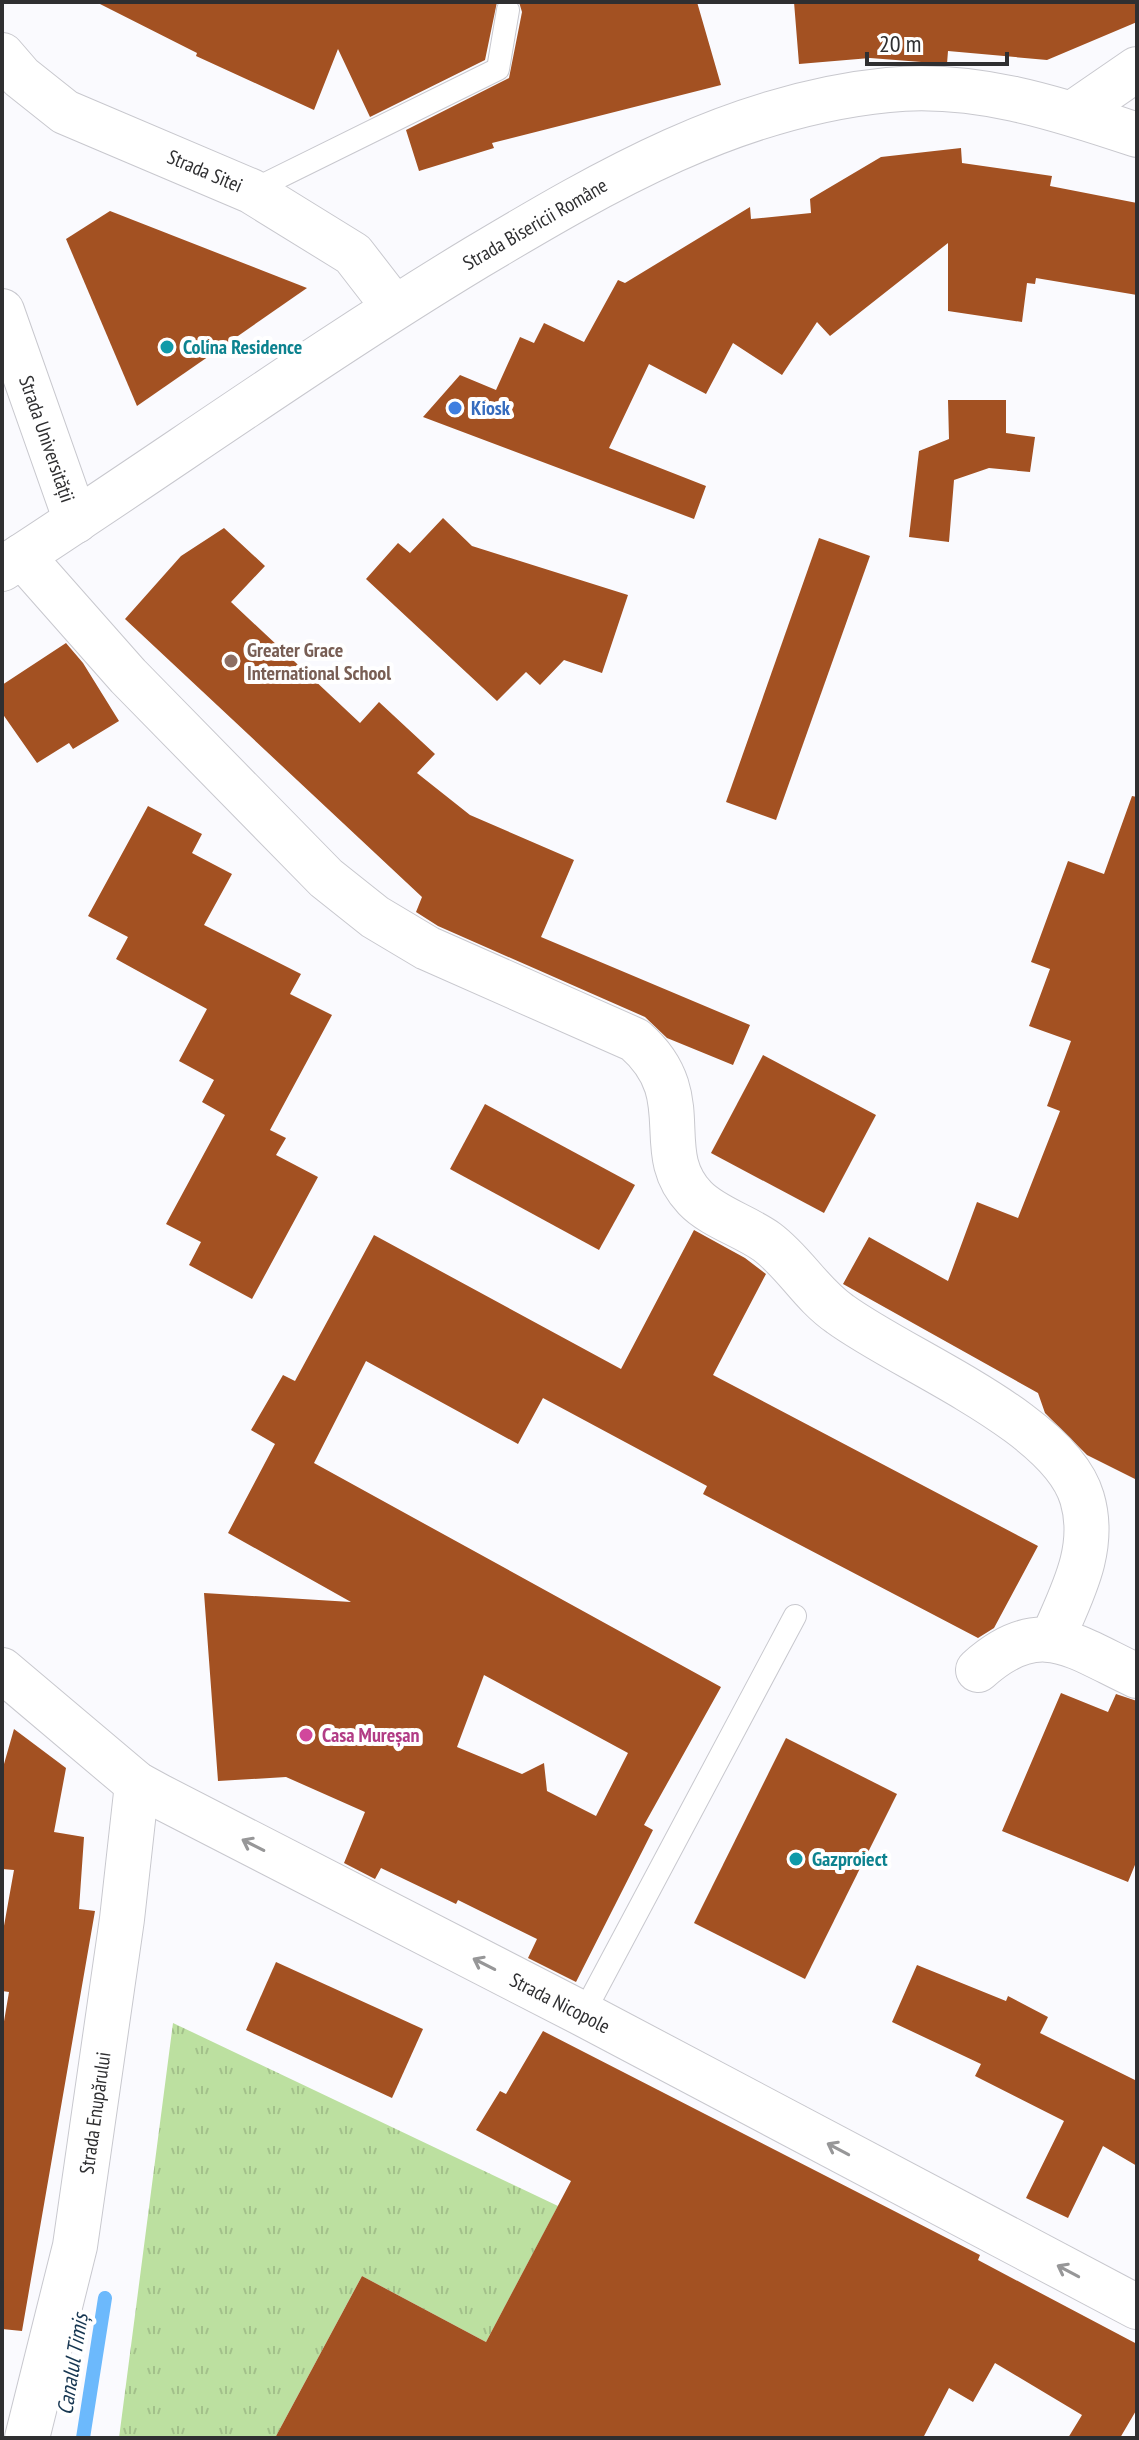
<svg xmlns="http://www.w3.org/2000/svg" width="1139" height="2440" viewBox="0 0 1139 2440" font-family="'PT Sans Narrow',sans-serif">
  <defs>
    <pattern id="grass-tufts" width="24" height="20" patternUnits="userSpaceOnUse" patternTransform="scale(2)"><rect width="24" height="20" fill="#bce0a0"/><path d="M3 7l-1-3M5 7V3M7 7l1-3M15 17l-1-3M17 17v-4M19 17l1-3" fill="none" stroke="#a2c08a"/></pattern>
  </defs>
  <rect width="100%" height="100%" fill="#fafafe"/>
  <!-- grass -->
  <polygon fill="url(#grass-tufts)" points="173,2023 558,2206 486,2342 362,2276 275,2438 119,2438"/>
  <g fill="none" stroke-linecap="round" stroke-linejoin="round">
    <!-- stream -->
    <polyline stroke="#6cb9fc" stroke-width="14" points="83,2438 105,2298"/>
  </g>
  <!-- building -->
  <g fill="#a35122" fill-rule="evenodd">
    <polygon points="96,2 497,2 485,60 370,117 338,49 314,110 196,56 197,53"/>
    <polygon points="519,2 697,2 721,85 492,143 494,148 419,171 406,130 509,78 522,12"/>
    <polygon points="794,2 1137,2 1137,22 1047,60 948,51 947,64 870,58 799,64"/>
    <polygon points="961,148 962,163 1052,176 1050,186 1137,203 1137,295 1036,278 1035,284 1027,283 1022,322 948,311 948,243 830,336 817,322 782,375 733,343 706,394 649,364 609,448 706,486 694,519 423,417 460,375 496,390 520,337 534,343 544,323 584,342 618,280 625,283 750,207 751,219 811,213 810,199 881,157"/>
    <polygon points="110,211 307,288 137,406 66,239"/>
    <polygon points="948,400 1006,400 1006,433 1035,437 1030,472 989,468 954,480 949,542 909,537 919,451 949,439"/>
    <polygon points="443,518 472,546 628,595 602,673 564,660 540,685 526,672 497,701 366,579 398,543 410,553"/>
    <polygon points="224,528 265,566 231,602 360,723 379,702 435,754 417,773 470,815 574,860 541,937 750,1025 733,1065 667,1038 645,1017 438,926 416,912 422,897 125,619 181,556"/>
    <polygon points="819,538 870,556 776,820 726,802"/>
    <polygon points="66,643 83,663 119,721 73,749 69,743 37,763 2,713 2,685"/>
    <polygon points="1132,796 1137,797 1137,1480 1087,1455 1045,1413 1038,1393 843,1284 869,1237 948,1281 977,1202 1018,1218 1060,1111 1047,1106 1071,1041 1029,1026 1050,969 1031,962 1068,861 1104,874"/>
    <polygon points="148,806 202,834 192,853 232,874 204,925 301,974 290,994 332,1015 270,1130 286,1138 276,1155 318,1177 252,1299 189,1265 201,1242 166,1224 225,1115 202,1102 214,1080 179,1061 207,1009 116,959 128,937 88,916"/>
    <polygon points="763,1055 876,1115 824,1213 711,1153"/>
    <polygon points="485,1104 635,1185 599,1250 450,1169"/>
    <path d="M694,1230l51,28 21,16 -53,101 325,171 -44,82 -16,10 -275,-144 4,-8 -164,-88 -25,46 -152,-83 -52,102 407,224 -77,138 9,5 -77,152 -48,-24 9,-19 -79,-39 -2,4 -75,-36 -6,11 -31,-16 21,-51 -79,-35 -68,4 -14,-188 147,9 -123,-69 47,-89 -24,-14 32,-55 12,6 79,-146 247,134zM484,1675l144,78 -32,63 -49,-25 -3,-28 -22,11 -65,-27z"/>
    <polygon points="1061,1693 1108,1712 1116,1694 1137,1701 1137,1860 1128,1882 1002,1831"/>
    <polygon points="14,1729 66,1768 54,1832 84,1837 79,1909 95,1911 22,2331 2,2329 2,2033 9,1992 2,1991 2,1937 14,1870 2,1869 2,1771"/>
    <polygon points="786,1738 897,1794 805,1979 694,1923"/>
    <polygon points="276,1962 423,2029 392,2098 246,2030"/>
    <polygon points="917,1965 1006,2001 1008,1996 1048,2017 1040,2033 1137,2081 1137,2166 1103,2146 1068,2218 1026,2198 1064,2121 975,2076 981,2064 892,2022"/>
    <polygon points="543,2031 980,2255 978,2260 1137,2344 1137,2409 1120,2438 1068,2438 1082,2415 995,2363 973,2402 949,2388 923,2438 275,2438 362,2276 486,2342 571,2181 476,2130 500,2091 506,2094"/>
  </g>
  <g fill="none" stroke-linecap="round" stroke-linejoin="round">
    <defs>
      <g id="service">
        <polyline points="251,191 498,69 508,10"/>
        <polyline points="583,2014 795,1616"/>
      </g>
      <g id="minor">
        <polyline points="2,55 21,77 65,112 251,191 353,254 394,307"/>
        <polyline points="1073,113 1137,69"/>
        <polyline points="2,311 76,521"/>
        <path d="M22,556l106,120 198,202 49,39 52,31 208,92c65,57 14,110 60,158 18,19 50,28 72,44 28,21 44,52 73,72 64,47 220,108 242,184 15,50 -10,95 -29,139"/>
        <path d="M2,569c159,-103 313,-214 475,-312 129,-77 258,-152 411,-167 85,-9 169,18 249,45"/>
        <polyline points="2,1670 137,1784 159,1796 583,2014 1137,2307"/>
        <path d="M978,1670c62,-56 96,-23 159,6"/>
        <polyline points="27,2438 75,2246 122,1919 137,1784"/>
      </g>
    </defs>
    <!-- service casing -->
    <use href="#service" stroke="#c8c8ce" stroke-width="24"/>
    <!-- minor casing -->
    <use href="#minor" stroke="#c8c8ce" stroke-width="46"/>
    <!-- service -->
    <use href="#service" stroke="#fff" stroke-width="22"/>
    <!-- minor -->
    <use href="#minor" stroke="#fff" stroke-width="44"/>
  </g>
  <!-- one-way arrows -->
  <defs><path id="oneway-shaft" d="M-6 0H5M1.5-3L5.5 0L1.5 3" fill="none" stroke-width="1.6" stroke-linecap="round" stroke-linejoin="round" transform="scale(2)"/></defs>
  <g stroke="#979798">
    <use href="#oneway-shaft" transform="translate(253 1845) rotate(-153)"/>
    <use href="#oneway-shaft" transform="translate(484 1964) rotate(-153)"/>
    <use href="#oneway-shaft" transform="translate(838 2149) rotate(-152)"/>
    <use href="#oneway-shaft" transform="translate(1068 2271) rotate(-152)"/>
  </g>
  <!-- markers -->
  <g fill="#0f9aa8" stroke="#fff" stroke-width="3">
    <circle cx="167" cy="347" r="8"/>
    <circle cx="796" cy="1859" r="8"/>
  </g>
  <circle fill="#3f7fe0" stroke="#fff" stroke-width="3" cx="455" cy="408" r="8"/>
  <circle fill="#8d6e63" stroke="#fff" stroke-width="3" cx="231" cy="661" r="8"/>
  <circle fill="#d1479c" stroke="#fff" stroke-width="3" cx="306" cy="1735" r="8"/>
  <g text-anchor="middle" stroke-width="8" stroke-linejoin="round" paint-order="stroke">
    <!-- street labels -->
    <g font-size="20" fill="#2f2f31" stroke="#fff">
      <text transform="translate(205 171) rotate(23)" y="7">Strada Sitei</text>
      <text transform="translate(535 224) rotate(-30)" y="7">Strada Bisericii Române</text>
      <text transform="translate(47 439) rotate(71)" y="7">Strada Universității</text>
      <text transform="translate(560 2003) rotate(27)" y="7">Strada Nicopole</text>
      <text transform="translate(95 2113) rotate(-82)" y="7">Strada Enupărului</text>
    </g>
    <!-- culture labels -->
    <g font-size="20" font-weight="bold" fill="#0d838f" stroke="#fff" text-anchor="start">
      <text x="183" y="354">Colina Residence</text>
      <text x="812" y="1866">Gazproiect</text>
    </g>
    <!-- shop labels -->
    <g font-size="20" font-weight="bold" fill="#366cbe" stroke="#fff" text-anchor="start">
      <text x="471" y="415">Kiosk</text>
    </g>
    <!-- education labels -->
    <g font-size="20" font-weight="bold" fill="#785e54" stroke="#fff" text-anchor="start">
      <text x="247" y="657">Greater Grace<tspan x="247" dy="23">International School</tspan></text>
    </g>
    <!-- hotel labels -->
    <g font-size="20" font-weight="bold" fill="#b23c85" stroke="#fff" text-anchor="start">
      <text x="322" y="1742">Casa Mureșan</text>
    </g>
    <!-- water labels -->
    <g font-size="22" font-style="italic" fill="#163651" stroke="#fff">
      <text transform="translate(72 2364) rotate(-81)" y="8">Canalul Timiș</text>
    </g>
  </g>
  <!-- border -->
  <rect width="1139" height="2440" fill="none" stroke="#2f2f31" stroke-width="8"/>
  <!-- scale -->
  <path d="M867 52v12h140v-12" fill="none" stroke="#2f2f31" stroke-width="4"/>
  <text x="879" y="52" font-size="24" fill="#2f2f31" stroke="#ffffff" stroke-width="6" paint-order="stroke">20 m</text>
</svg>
